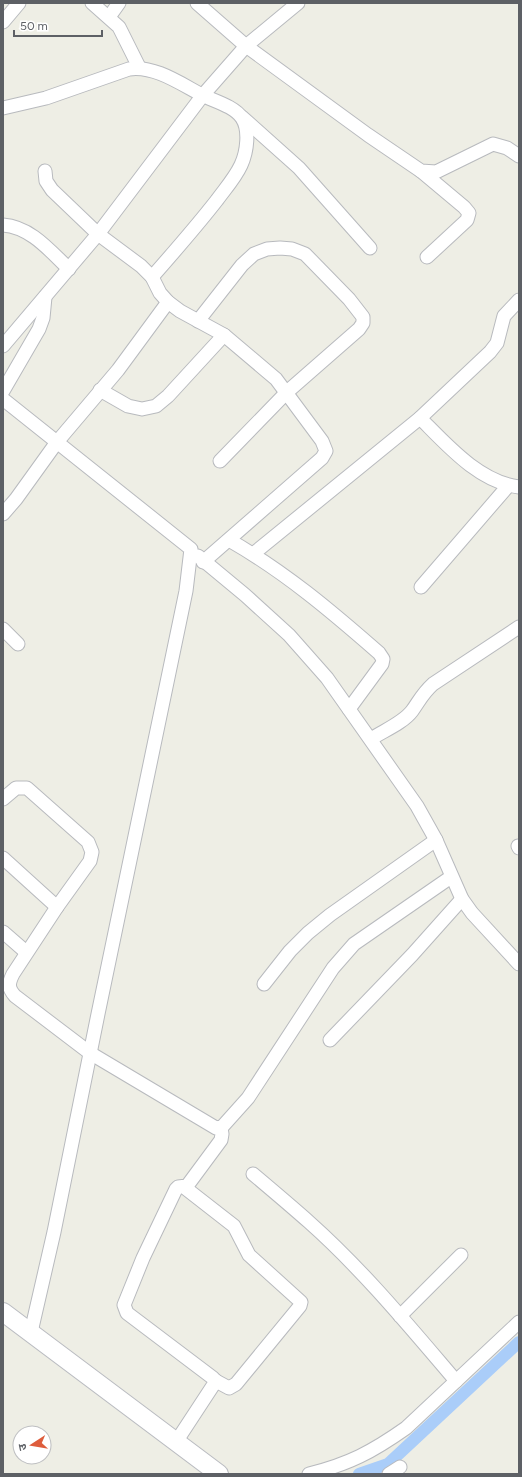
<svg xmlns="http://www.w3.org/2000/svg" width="522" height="1477" viewBox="0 0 522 1477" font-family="Figtree,'Noto Sans Devanagari',sans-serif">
  <rect width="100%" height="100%" fill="#eeeee5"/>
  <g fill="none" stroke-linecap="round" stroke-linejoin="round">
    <!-- canal -->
    <polyline stroke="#aacdf9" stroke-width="12" points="359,1474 388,1464 519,1342"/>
    <defs>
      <g id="minor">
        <polyline points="92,3 119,27 139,67"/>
        <polyline points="197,3 246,46 368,135 421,171 436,172 493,144 507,148 519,156"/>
        <polyline points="109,17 119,3"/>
        <polyline points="3,22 19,3"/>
        <path d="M3,108l43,-10 83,-29c25,-4 52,15 73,26 12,6 32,11 40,23 8,12 5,34 -1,47 -6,13 -16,24 -24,35 -21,27 -43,52 -65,77"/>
        <polyline points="242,117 299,168 370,248"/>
        <polyline points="45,171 46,181 52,190 98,234 141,266 152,277 160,293 168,302 180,311 224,335 276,379 322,441 326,451 322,458 203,562"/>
        <polyline points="421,171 464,207 469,213 467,220 427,257"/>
        <path d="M3,225c28,2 47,26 66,44"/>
        <polyline points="198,321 242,265 254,254 267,249 280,248 292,249 305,254 349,299 363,317 363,323 359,329 287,392 220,461"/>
        <polyline points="3,346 98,234 203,95 246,46 298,3"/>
        <polyline points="100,390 128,406 142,409 156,406 168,396 224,335"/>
        <polyline points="3,391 39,329 43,318 45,297"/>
        <polyline points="3,399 191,549 186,591 98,1014 54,1232 31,1332"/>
        <path d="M420,418c27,27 59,64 99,69"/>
        <polyline points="3,514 16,499 57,442 118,370 168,302"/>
        <path d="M229,540c56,32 102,71 150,113l4,6 -1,5 -33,45"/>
        <polyline points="253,554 420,418 490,352 497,343 504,316 519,300"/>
        <polyline points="198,556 245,595 289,635 327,678 417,806 436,840 462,899 472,913 519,964"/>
        <polyline points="421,587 508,486"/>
        <polyline points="3,629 18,644"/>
        <path d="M371,739c12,-8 32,-16 41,-28 8,-11 10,-17 21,-27l86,-57"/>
        <path d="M3,799l13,-11h11l61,54 4,10 -2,9 -33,46 -44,67c-5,10 -5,14 2,22l75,57 126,75 6,-1 26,-29 85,-130 21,-24 97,-67"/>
        <polyline points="518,846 519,848"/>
        <polyline points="3,858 57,907"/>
        <polyline points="3,932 26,952"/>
        <polyline points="264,984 290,951 308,933 330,915 436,840"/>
        <polyline points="330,1040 412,955 462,899"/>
        <path d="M253,1174c19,16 38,32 56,48 54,48 100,104 147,159"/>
        <polyline points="184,1187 234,1226 249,1255 301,1302 300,1306 236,1384 229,1388 216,1381"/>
        <polyline points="400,1316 461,1255"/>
        <polyline points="176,1442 216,1381 213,1378 127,1313 124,1305 143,1258 176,1189 178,1187 187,1186 221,1140 222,1134 221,1128"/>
        <path d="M309,1474c40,-10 63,-22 97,-46l113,-106"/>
        <polyline points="389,1474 400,1467"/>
      </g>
      <polyline id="secondary" points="3,1312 219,1474"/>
    </defs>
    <!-- minor casing -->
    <use href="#minor" stroke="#b8babe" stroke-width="15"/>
    <!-- secondary casing -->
    <use href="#secondary" stroke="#b9bbc0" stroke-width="20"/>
    <!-- minor -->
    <use href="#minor" stroke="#fff" stroke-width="13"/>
    <!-- secondary -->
    <use href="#secondary" stroke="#fff" stroke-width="18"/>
  </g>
  <!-- border -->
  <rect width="522" height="1477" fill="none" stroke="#5d6065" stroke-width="8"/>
  <!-- north arrow -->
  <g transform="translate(32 1445) rotate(258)"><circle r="19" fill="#ffffff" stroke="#bebfc1"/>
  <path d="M0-3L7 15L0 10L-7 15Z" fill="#de5d3c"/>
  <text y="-6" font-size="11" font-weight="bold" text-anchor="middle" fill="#5d6065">उ</text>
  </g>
  <!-- scale -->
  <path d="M14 30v6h88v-6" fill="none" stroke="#5d6065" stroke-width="2"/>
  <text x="20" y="30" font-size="12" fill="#5d6065" stroke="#ffffff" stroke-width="3" paint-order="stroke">50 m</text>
</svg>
